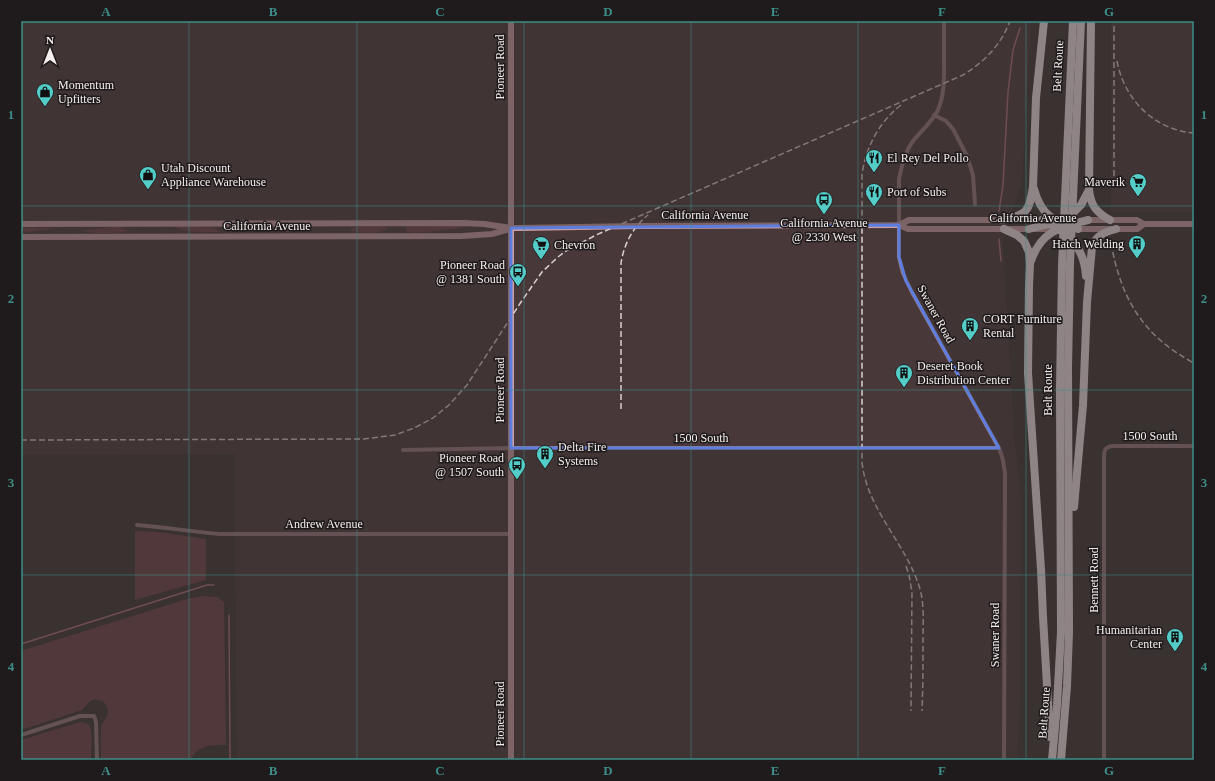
<svg xmlns="http://www.w3.org/2000/svg" width="1215" height="781" viewBox="0 0 1215 781" font-family="'Times New Roman',serif">
  <rect width="100%" height="100%" fill="#3b3132"/>
  <!-- built -->
  <g fill="#49383a">
    <polygon points="21,21 1031,21 1022,181 1003,240 1014,434 1021,496 1020,699 1017,760 237,760 234,454 21,455"/>
    <rect x="1111" y="21" width="83" height="191"/>
  </g>
  <!-- green -->
  <g fill="#6e4147">
    <path d="M117,226l11,5c-17,3 -29,3 -46,0z"/>
    <polygon points="170,226 211,227 221,232 192,232"/>
    <polygon points="275,226 289,227 289,232 239,231"/>
    <path d="M361,226h22l5,3c-13,5 -24,5 -38,1v-1z"/>
    <polygon points="406,226 462,226 463,228 415,233 406,232"/>
    <polygon points="21,228 56,228 21,233"/>
    <polygon points="135,531 158,532 206,539 206,580 135,600"/>
    <path d="M204,596l13,1 7,5 2,143c-16,0 -26,-1 -36,15h-89v-34l7,-12v-5l-4,-7c-14,-6 -14,0 -22,8l-61,20v-79l166,-52z"/>
    <path d="M80,722c3,0 6,0 9,3 4,5 2,28 2,35h-70v-20z"/>
  </g>
  <g fill="none" stroke-linecap="round" stroke-linejoin="round">
    <!-- stream -->
    <g stroke="#ad6f77" stroke-width="1.5">
      <polyline points="999,211 1003,185 1008,92 1013,50 1020,28"/>
      <polyline points="999,239 1001,261"/>
      <polyline points="229,615 230,760"/>
      <polyline points="21,644 207,585 214,585"/>
    </g>
    <!-- street -->
    <g stroke="#95797c" stroke-width="4">
      <path d="M944,21c0,12 0,25 0,37 0,18 1,35 -6,52 -6,12 -17,21 -25,31 -8,11 -11,24 -14,38v78l4,16 9,19 87,156 4,12 2,13 -1,287"/>
      <polyline points="934,115 946,121 953,129 967,156 973,175 975,204"/>
      <polyline points="403,450 511,448 999,448"/>
      <path d="M137,525c28,2 56,7 83,9h291"/>
      <polyline points="21,735 80,716 94,716 96,722 97,760"/>
      <path d="M1104,760v-301c0,-8 0,-12 9,-13h81"/>
    </g>
    <!-- secondary -->
    <g stroke="#cc9fa4" stroke-width="6">
      <polyline points="511,21 511,760"/>
      <polyline points="1085,220 1137,220 1144,224 1194,224"/>
      <polyline points="21,224 463,223 484,224 511,228 519,228 637,226 899,225 909,220 1046,220"/>
      <polyline points="899,225 908,229 1057,229"/>
      <polyline points="1075,229 1137,229 1144,224"/>
      <polyline points="21,237 463,236 492,234 510,229"/>
    </g>
    <!-- highway -->
    <g stroke="#f7e8ea" stroke-width="8">
      <path d="M1091,21l-2,169c2,16 7,22 21,30"/>
      <path d="M1034,189c7,26 20,33 44,40"/>
      <polyline points="1070,216 1081,205 1089,190"/>
      <path d="M1002,220c26,-5 27,-9 31,-33l3,-89 8,-77"/>
      <path d="M1042,220c26,12 42,26 44,56"/>
      <polyline points="1004,229 1017,235 1024,241 1029,252 1030,264 1029,286 1028,373 1041,569 1043,617 1050,737"/>
      <polyline points="1029,229 1052,223"/>
      <path d="M1031,261c10,-30 29,-34 57,-41"/>
      <path d="M1074,507l9,-102 4,-103 5,-55c4,-12 13,-15 24,-18"/>
      <polyline points="1052,760 1057,705 1061,632 1060,389 1062,265 1073,21"/>
      <polyline points="1061,760 1067,686 1069,632 1068,368 1070,264 1081,21"/>
    </g>
    <!-- rail -->
    <g stroke="#d7d0d0" stroke-width="1.5" stroke-dasharray="6 3" stroke-linecap="butt">
      <polyline points="1114,26 1114,182"/>
      <path d="M1117,61c7,38 37,69 77,72"/>
      <path d="M901,105c-22,17 -35,42 -39,69v288c5,47 41,78 56,121 7,18 5,39 5,58 0,23 0,47 -1,70"/>
      <path d="M1111,243c10,56 32,93 83,120"/>
      <path d="M621,409v-146c3,-19 12,-36 27,-48"/>
      <path d="M21,440l343,-1 31,-4 19,-7 19,-10 16,-13 18,-20 54,-83 21,-30 16,-15 8,-6 30,-16 367,-160c21,-13 38,-30 47,-54"/>
      <polyline points="906,566 909,575 912,592 911,711"/>
    </g>
  </g>
  <!-- marked area -->
  <path d="M0 0H1215V781H0ZM899,225v32l7,24 93,167h-488v-220z" fill="#3b3132" fill-opacity=".55" fill-rule="evenodd"/>
  <path fill="none" stroke="#5e7edf" stroke-width="3" stroke-linejoin="round" d="M899,225v32l7,24 93,167h-488v-220z"/>
  <!-- grid -->
  <path fill="none" stroke="#3d8e88" stroke-width="1" stroke-opacity="0.55" d="M189,21v739M357,21v739M524,21v739M691,21v739M858,21v739M1026,21v739M21,206h1173M21,390h1173M21,575h1173"/>
  <!-- icons -->
  <defs>
    <symbol id="shop-pin" viewBox="-11 -11 22 30"><path d="M0 17L-7.5 6A9.5 9.5 0 1 1 7.5 6Z" fill="#54cdc8" stroke="#1f1a1b"/><path d="M-5-2.5h2.3a2.7 3.5 0 0 1 5.4 0H5L5.5 6h-11ZM-1.5-2.5h3a1.5 2.3 0 0 0-3 0Z" fill="#111"/></symbol>
    <symbol id="restaurant-pin" viewBox="-11 -11 22 30"><path d="M0 17L-7.5 6A9.5 9.5 0 1 1 7.5 6Z" fill="#54cdc8" stroke="#1f1a1b"/><path d="M-5-6h1v4h1v-4h1v4h1v-4h1v5L-1.5 .5V6h-2V.5L-5-1ZM5-6V6H3V1.5H1.5Q1.5-4 5-6Z" fill="#111"/></symbol>
    <symbol id="supermarket-pin" viewBox="-11 -11 22 30"><path d="M0 17L-7.5 6A9.5 9.5 0 1 1 7.5 6Z" fill="#54cdc8" stroke="#1f1a1b"/><path d="M-6-5.5h2.5l.6 2H6L4.5 2H-2.5L-4.4-4H-6ZM-1.5 3.2a1.3 1.3 0 1 0 .1 0ZM3 3.2a1.3 1.3 0 1 0 .1 0Z" fill="#111"/></symbol>
    <symbol id="bus-pin" viewBox="-11 -11 22 30"><path d="M0 17L-7.5 6A9.5 9.5 0 1 1 7.5 6Z" fill="#54cdc8" stroke="#1f1a1b"/><path d="M-5-6H5V4H4V6H2V4H-2V6H-4V4H-5ZM-3.5-4V0h7V-4ZM-3.5 1.2v1.5H-2V1.2ZM2 1.2v1.5H3.5V1.2Z" fill="#111"/></symbol>
    <symbol id="building-pin" viewBox="-11 -11 22 30"><path d="M0 17L-7.5 6A9.5 9.5 0 1 1 7.5 6Z" fill="#54cdc8" stroke="#1f1a1b"/><path d="M-4-6H4V6H1V3H-1V6H-4ZM-2.5-4.3h1.7v1.8h-1.7ZM.8-4.3h1.7v1.8H.8ZM-2.5-1h1.7V.8h-1.7ZM.8-1h1.7V.8H.8Z" fill="#111"/></symbol>
  </defs>
  <g fill-rule="evenodd">
    <use href="#shop-pin" x="35" y="82" width="20" height="27"/>
    <use href="#restaurant-pin" x="864" y="148" width="20" height="27"/>
    <use href="#shop-pin" x="138" y="165" width="20" height="27"/>
    <use href="#supermarket-pin" x="1128" y="172" width="20" height="27"/>
    <use href="#restaurant-pin" x="864" y="182" width="20" height="27"/>
    <use href="#bus-pin" x="814" y="190" width="20" height="27"/>
    <use href="#building-pin" x="1127" y="234" width="20" height="27"/>
    <use href="#supermarket-pin" x="531" y="235" width="20" height="27"/>
    <use href="#bus-pin" x="508" y="262" width="20" height="27"/>
    <use href="#building-pin" x="960" y="316" width="20" height="27"/>
    <use href="#building-pin" x="894" y="363" width="20" height="27"/>
    <use href="#building-pin" x="535" y="444" width="20" height="27"/>
    <use href="#bus-pin" x="507" y="455" width="20" height="27"/>
    <use href="#building-pin" x="1165" y="627" width="20" height="27"/>
  </g>
  <g text-anchor="middle" stroke-width="3" stroke-linejoin="round" paint-order="stroke">
    <!-- street labels -->
    <g font-size="12" fill="#f5eeee" stroke="#1f1a1b">
      <text transform="translate(1058 66) rotate(-87)" y="4">Belt Route</text>
      <text transform="translate(500 67) rotate(-90)" y="4">Pioneer Road</text>
      <text x="705" y="219">California Avenue</text>
      <text x="1033" y="222">California Avenue</text>
      <text x="267" y="230">California Avenue</text>
      <text transform="translate(936 314) rotate(61)" y="4">Swaner Road</text>
      <text transform="translate(500 390) rotate(-90)" y="4">Pioneer Road</text>
      <text transform="translate(1048 390) rotate(-90)" y="4">Belt Route</text>
      <text x="1150" y="440">1500 South</text>
      <text x="701" y="442">1500 South</text>
      <text x="324" y="528">Andrew Avenue</text>
      <text transform="translate(1094 580) rotate(-90)" y="4">Bennett Road</text>
      <text transform="translate(995 635) rotate(-90)" y="4">Swaner Road</text>
      <text transform="translate(1044 713) rotate(-86)" y="4">Belt Route</text>
      <text transform="translate(500 714) rotate(-90)" y="4">Pioneer Road</text>
    </g>
    <!-- poi labels -->
    <g font-size="12" fill="#f5eeee" stroke="#1f1a1b" text-anchor="start">
      <text x="58" y="89">Momentum<tspan x="58" dy="14">Upfitters</tspan></text>
      <text x="887" y="162">El Rey Del Pollo</text>
      <text x="161" y="172">Utah Discount<tspan x="161" dy="14">Appliance Warehouse</tspan></text>
      <text x="1125" y="186" text-anchor="end">Maverik</text>
      <text x="887" y="196">Port of Subs</text>
      <text x="824" y="227" text-anchor="middle">California Avenue<tspan x="824" dy="14">@ 2330 West</tspan></text>
      <text x="1124" y="248" text-anchor="end">Hatch Welding</text>
      <text x="554" y="249">Chevron</text>
      <text x="505" y="269" text-anchor="end">Pioneer Road<tspan x="505" dy="14">@ 1381 South</tspan></text>
      <text x="983" y="323">CORT Furniture<tspan x="983" dy="14">Rental</tspan></text>
      <text x="917" y="370">Deseret Book<tspan x="917" dy="14">Distribution Center</tspan></text>
      <text x="558" y="451">Delta Fire<tspan x="558" dy="14">Systems</tspan></text>
      <text x="504" y="462" text-anchor="end">Pioneer Road<tspan x="504" dy="14">@ 1507 South</tspan></text>
      <text x="1162" y="634" text-anchor="end">Humanitarian<tspan x="1162" dy="14">Center</tspan></text>
    </g>
  </g>
  <!-- border -->
  <rect width="1215" height="781" fill="none" stroke="#1f1a1b" stroke-width="44"/>
  <!-- north arrow -->
  <g transform="translate(50 50)" stroke="#1f1a1b" stroke-width="3" paint-order="stroke">
  <path d="M0-3L7 15L0 10L-7 15Z" fill="#f5eeee"/>
  <text y="-6" font-size="11" font-weight="bold" text-anchor="middle" fill="#f5eeee">N</text>
  </g>
  <rect x="22" y="22" width="1171" height="737" fill="none" stroke="#3d8e88" stroke-width="1.5"/>
  <g font-size="13" text-anchor="middle" font-weight="bold" fill="#3d8e88">
    <text x="106" y="16">A</text>
    <text x="273" y="16">B</text>
    <text x="440" y="16">C</text>
    <text x="608" y="16">D</text>
    <text x="775" y="16">E</text>
    <text x="942" y="16">F</text>
    <text x="1109" y="16">G</text>
    <text x="11" y="119">1</text>
    <text x="1204" y="119">1</text>
    <text x="11" y="303">2</text>
    <text x="1204" y="303">2</text>
    <text x="11" y="487">3</text>
    <text x="1204" y="487">3</text>
    <text x="11" y="671">4</text>
    <text x="1204" y="671">4</text>
    <text x="106" y="775">A</text>
    <text x="273" y="775">B</text>
    <text x="440" y="775">C</text>
    <text x="608" y="775">D</text>
    <text x="775" y="775">E</text>
    <text x="942" y="775">F</text>
    <text x="1109" y="775">G</text>
  </g>
</svg>
